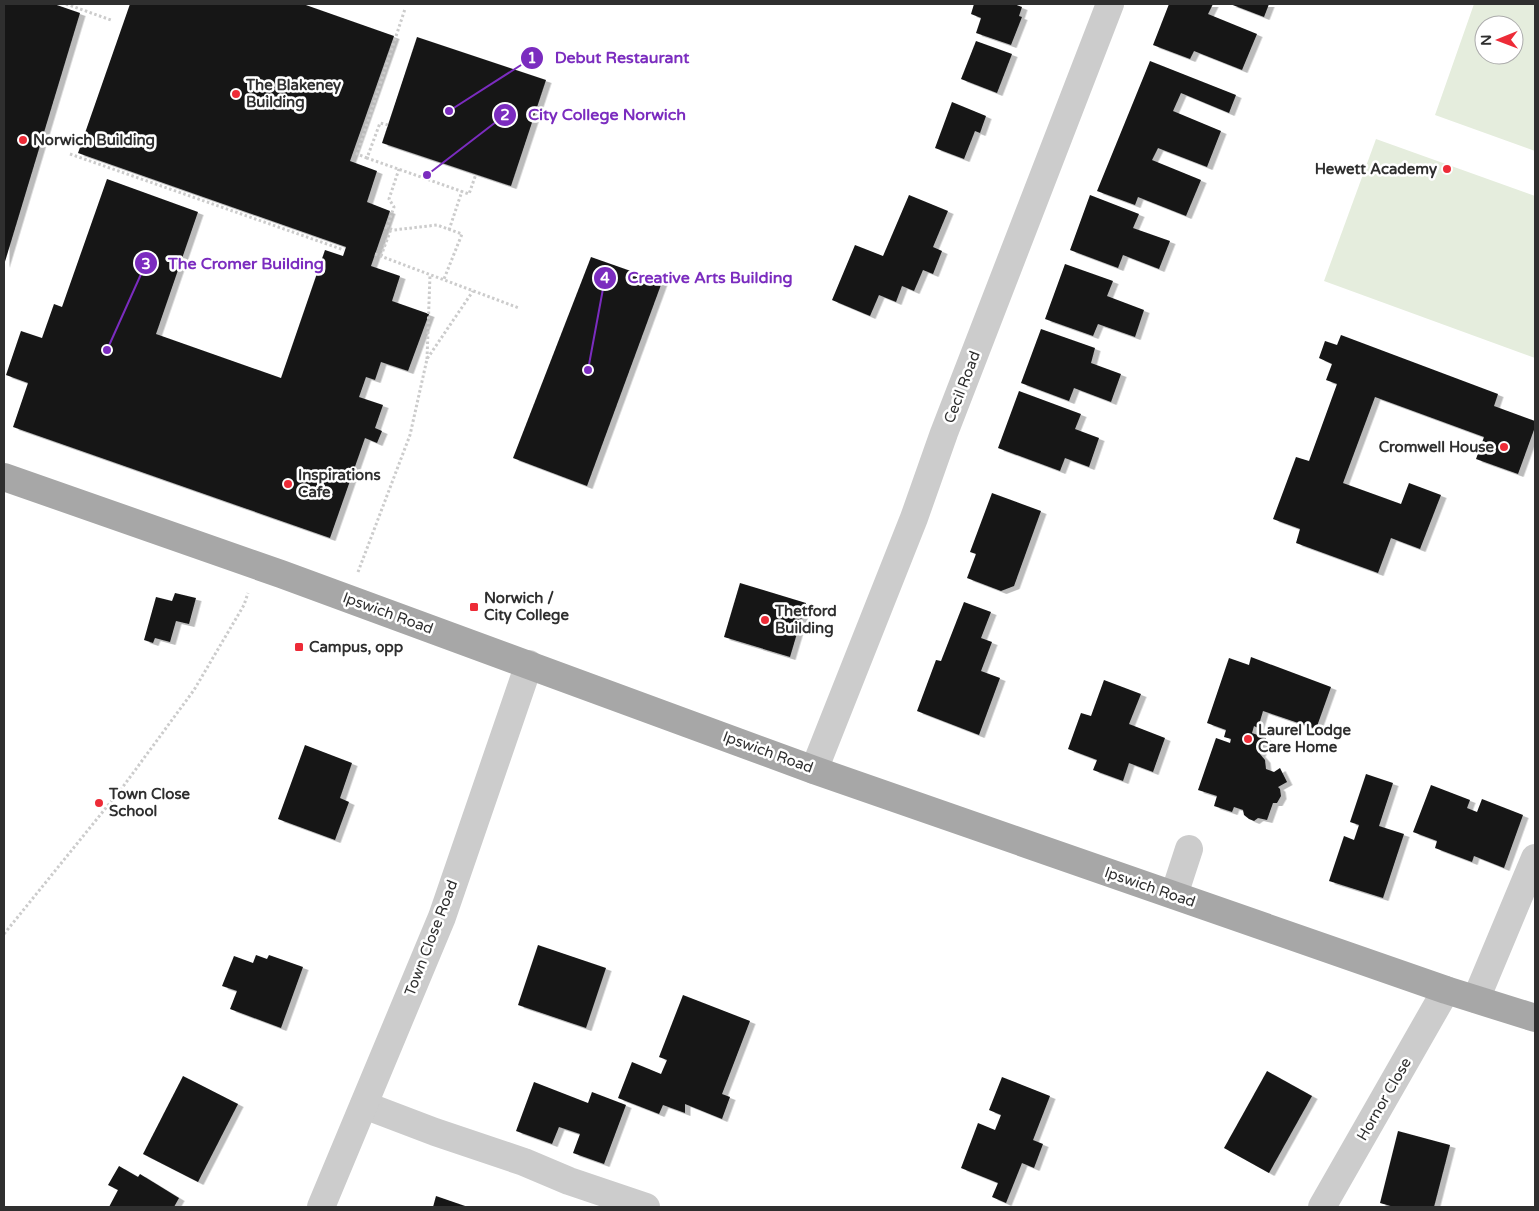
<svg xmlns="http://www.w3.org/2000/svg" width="1539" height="1211" viewBox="0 0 1539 1211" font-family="'Varela Round',sans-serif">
  <defs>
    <filter id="shadow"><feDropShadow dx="5.5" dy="3" stdDeviation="0" flood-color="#0004"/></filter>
  </defs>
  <rect width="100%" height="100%" fill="#fff"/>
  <!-- green -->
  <g fill="#e5eddd" fill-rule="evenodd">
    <path d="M1474,4h61v147l-100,-36zM1484,25h30v30h-30z"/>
    <polygon points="1376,139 1535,196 1535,358 1324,281"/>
  </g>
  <!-- building -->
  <g fill="#161616" filter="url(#shadow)">
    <polygon points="4,4 54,4 80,13 4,265"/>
    <polygon points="130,4 303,4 394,36 350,161 377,171 367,202 390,211 371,266 400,276 392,301 429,314 408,371 381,362 375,380 366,377 359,397 383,405 375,428 382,431 377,443 365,438 330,538 13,427 28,383 6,375 21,331 42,338 54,304 62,307 107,179 198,212 156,334 281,378 325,250 343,256 346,247 78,153"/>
    <polygon points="974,4 1014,4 1022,7 1019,16 1022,17 1011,45 976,33 981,18 971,14"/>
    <polygon points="1169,4 1213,4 1208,14 1257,34 1242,70 1194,51 1190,59 1153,45"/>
    <polygon points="1230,4 1269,4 1264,17"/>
    <polygon points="417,37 546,80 511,186 382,143"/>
    <polygon points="976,41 1012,54 997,93 961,79"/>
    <polygon points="1150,61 1236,95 1229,113 1181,93 1173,111 1221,131 1207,167 1158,148 1152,160 1201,180 1186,216 1138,197 1135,205 1097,191"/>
    <polygon points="952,102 986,116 980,133 975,131 964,159 935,148"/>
    <polygon points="909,195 948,211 933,247 942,251 933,274 923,270 914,291 902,286 896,302 879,295 870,316 832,300 855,245 883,256"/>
    <polygon points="1090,195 1139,214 1133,228 1170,241 1159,269 1123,255 1118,268 1070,250"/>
    <polygon points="591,257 662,282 587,486 513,458"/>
    <polygon points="1065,264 1113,281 1107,296 1144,310 1135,337 1098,324 1093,336 1045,319"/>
    <polygon points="1041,329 1095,348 1091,363 1121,374 1111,402 1074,388 1069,401 1021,383"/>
    <polygon points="1341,335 1498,394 1494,406 1535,421 1535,427 1518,474 1476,459 1484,437 1375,397 1343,483 1401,504 1409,483 1441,495 1420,549 1391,538 1378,573 1296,543 1300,529 1273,519 1296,457 1309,461 1337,384 1326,380 1332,364 1319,358 1325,341 1337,345"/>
    <polygon points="1019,391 1081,414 1075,429 1099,438 1089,467 1065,458 1060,471 998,448"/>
    <polygon points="992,493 1041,511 1014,586 1001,591 967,578 976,554 970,552"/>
    <polygon points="740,583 806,603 790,657 724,637"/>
    <polygon points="175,593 196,598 189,624 176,621 170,642 155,638 153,643 144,640 156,597 172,601"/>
    <polygon points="964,602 991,612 981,638 992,642 981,671 1000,678 979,735 917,711 936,660 941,661"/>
    <polygon points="1251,657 1331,687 1316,729 1263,711 1258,728 1254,726 1252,733 1266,738 1260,754 1265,760 1266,769 1274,772 1280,768 1287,782 1278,787 1280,789 1281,796 1277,803 1273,803 1267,820 1258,818 1254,821 1249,819 1244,815 1243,810 1234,807 1232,812 1214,806 1217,796 1198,790 1216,738 1230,743 1231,739 1224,737 1226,730 1207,723 1229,658 1249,665"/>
    <polygon points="1104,680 1141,694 1129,724 1165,738 1153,772 1129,763 1123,781 1093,770 1097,760 1068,749 1081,713 1091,716"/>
    <polygon points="305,745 352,763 340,798 349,802 335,840 278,819"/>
    <polygon points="1366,774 1393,783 1379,826 1404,834 1383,898 1329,881 1344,836 1354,840 1359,825 1350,822"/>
    <polygon points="1431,785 1470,800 1467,808 1477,812 1482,799 1523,815 1504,868 1474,856 1472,862 1435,848 1437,841 1413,832"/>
    <polygon points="538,945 606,968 586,1028 518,1005"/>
    <polygon points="256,955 267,959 269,955 303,967 281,1028 230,1009 237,991 222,986 234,956 253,963"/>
    <polygon points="683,995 750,1021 722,1094 730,1097 722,1119 685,1104 685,1113 663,1105 659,1114 618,1098 632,1062 661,1074 667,1060 659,1057"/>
    <polygon points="1267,1071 1312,1096 1269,1173 1224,1148"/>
    <polygon points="183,1076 238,1104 198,1182 143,1154"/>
    <polygon points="1002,1077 1050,1096 1033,1140 1043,1144 1034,1168 1022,1163 1006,1203 992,1197 998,1183 961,1168 978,1123 995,1130 1001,1115 989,1110"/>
    <polygon points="534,1082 588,1103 592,1092 626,1105 604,1164 573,1153 580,1134 559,1127 552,1144 516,1131"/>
    <polygon points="1398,1131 1450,1145 1434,1207 1394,1207 1380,1203"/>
    <polygon points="119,1166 138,1177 140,1174 179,1198 174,1207 109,1207 118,1190 108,1185"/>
    <polygon points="436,1196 468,1207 433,1207"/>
  </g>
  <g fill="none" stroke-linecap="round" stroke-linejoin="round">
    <!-- path -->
    <g stroke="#ccc" stroke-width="3" stroke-dasharray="2.5 2.5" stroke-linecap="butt">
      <polyline points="66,4 111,20"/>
      <polyline points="388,125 380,123 367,158 469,194 476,174"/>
      <polyline points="70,154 344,250"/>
      <polyline points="367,158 357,154 405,9"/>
      <polyline points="385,227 394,230 437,225 462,234 444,279"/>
      <polyline points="387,227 394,207 389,199 399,169"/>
      <polyline points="449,230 462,191"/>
      <polyline points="375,254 519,308"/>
      <polyline points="381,256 391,229"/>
      <polyline points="427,359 430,275"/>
      <polyline points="358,572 410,435 427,359 473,291"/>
      <polyline points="4,934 122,788 194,690 244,605 248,593"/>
    </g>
    <!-- minor -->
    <g stroke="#ccc" stroke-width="28">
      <polyline points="814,770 914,518 944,433 1110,4"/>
      <polyline points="1174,895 1189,849"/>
      <polyline points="1476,999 1535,858"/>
      <polyline points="364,1105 435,1132 524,1162 569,1181 646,1207"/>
      <polyline points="321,1207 442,917 529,664"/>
      <polyline points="1322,1207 1446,990"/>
    </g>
    <!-- major -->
    <polyline stroke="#a7a7a7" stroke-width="28" points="4,477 281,574 814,770 1446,990 1535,1018"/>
  </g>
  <!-- markers -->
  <g fill="#ed2b37" stroke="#fff" stroke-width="2">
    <circle cx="236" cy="94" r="5"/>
    <circle cx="23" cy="140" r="5"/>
    <circle cx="1447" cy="169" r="5"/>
    <circle cx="1504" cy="447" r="5"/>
    <circle cx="288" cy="484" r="5"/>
    <rect x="469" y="602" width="10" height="10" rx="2.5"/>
    <circle cx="765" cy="620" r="5"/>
    <rect x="294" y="642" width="10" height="10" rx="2.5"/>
    <circle cx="1248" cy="739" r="5"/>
    <circle cx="99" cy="803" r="5"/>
  </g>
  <g text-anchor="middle" stroke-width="5" stroke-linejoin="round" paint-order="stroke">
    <!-- poi labels -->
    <g font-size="15" font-weight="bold" fill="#2f2f2f" stroke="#fff" text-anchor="start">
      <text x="246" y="90">The Blakeney<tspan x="246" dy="17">Building</tspan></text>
      <text x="33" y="145">Norwich Building</text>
      <text x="1437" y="174" text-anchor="end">Hewett Academy</text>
      <text x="1494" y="452" text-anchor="end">Cromwell House</text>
      <text x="298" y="480">Inspirations<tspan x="298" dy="17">Cafe</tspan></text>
      <text x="484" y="603">Norwich /<tspan x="484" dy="17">City College</tspan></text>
      <text x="775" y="616">Thetford<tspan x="775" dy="17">Building</tspan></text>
      <text x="309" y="652">Campus, opp</text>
      <text x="1258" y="735">Laurel Lodge<tspan x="1258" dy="17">Care Home</tspan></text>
      <text x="109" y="799">Town Close<tspan x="109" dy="17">School</tspan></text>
    </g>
    <!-- street labels -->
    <g font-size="15" fill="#2f2f2f" stroke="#fff">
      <text transform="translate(962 387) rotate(-69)" y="5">Cecil Road</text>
      <text transform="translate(388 613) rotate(20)" y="5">Ipswich Road</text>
      <text transform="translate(768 752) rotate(20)" y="5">Ipswich Road</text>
      <text transform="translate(1150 887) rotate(19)" y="5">Ipswich Road</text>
      <text transform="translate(431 938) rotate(-69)" y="5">Town Close Road</text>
      <text transform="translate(1384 1099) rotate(-60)" y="5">Hornor Close</text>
    </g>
  </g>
  <!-- callouts -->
  <path fill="none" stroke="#7b2cbf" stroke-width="2" d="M449 111L532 58M427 175L505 115M107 350L146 263M588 370L605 278"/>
  <g fill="#7b2cbf" stroke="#fff" stroke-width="2">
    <circle cx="449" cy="111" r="5"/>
    <circle cx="427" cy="175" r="5"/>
    <circle cx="107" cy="350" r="5"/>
    <circle cx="588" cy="370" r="5"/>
    <circle cx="532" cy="58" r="12"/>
    <circle cx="505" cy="115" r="12"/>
    <circle cx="146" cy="263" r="12"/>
    <circle cx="605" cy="278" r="12"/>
  </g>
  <g font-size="15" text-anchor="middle" font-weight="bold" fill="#fff">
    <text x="532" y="63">1</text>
    <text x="505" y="120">2</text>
    <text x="146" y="269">3</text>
    <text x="605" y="283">4</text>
  </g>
  <g font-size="16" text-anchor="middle" font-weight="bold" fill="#7b2cbf" stroke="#fff" stroke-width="5" stroke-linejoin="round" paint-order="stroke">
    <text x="622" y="63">Debut Restaurant</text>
    <text x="607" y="120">City College Norwich</text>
    <text x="246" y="269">The Cromer Building</text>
    <text x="710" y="283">Creative Arts Building</text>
  </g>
  <!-- border -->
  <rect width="1539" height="1211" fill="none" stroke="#2f2f2f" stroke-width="10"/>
  <!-- north arrow -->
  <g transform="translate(1499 40) rotate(269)"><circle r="24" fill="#ffffff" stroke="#acacac"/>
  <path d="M0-4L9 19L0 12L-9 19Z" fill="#ed2b37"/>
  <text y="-8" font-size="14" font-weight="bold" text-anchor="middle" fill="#2f2f2f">N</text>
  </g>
</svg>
